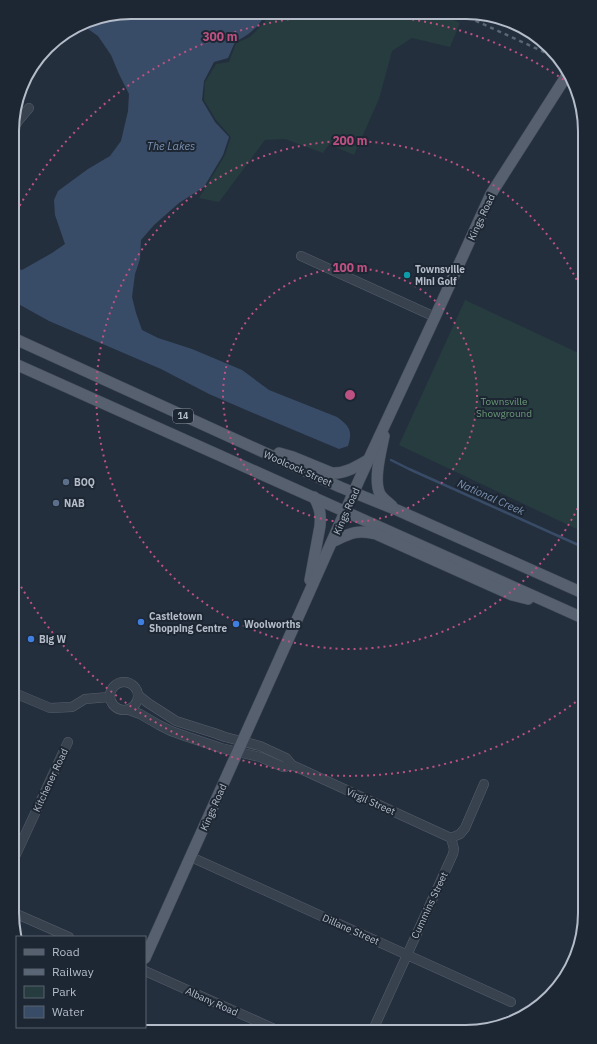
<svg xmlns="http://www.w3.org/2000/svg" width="597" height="1044" viewBox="0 0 597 1044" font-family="'IBM Plex Sans',sans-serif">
  <rect width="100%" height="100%" fill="#242f3e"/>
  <!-- green -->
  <g fill="#263c3f">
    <polygon points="271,13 441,14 460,23 450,47 412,38 392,51 379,99 354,155 329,144 323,153 285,139 265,140 219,202 199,198 225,155 231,137 216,120 204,100 205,82 216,64 229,62 236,43 250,37 262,25"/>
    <polygon points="465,300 585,356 585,533 399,445"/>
  </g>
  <!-- water -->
  <path fill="#394c67" d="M131,12l135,1c-8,15 -16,21 -31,29l-7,16 -14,4 -10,19 -2,19 13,22 14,15 -6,18 -19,32 -25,16 -25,22 -13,15 -1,19 -5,15 -3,23 4,16 6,17 16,8 34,11 50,21 27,20 68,27c12,9 16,13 11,29l-9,3 -81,-34 -49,-21 -48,-25 -112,-48 -36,-20v-34l9,3 30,-17 13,-9 -10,-29 -1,-15 4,-9 30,-22 22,-13 11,-15 7,-30 1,-17 -10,-20 -8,-19 -13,-19 -17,-12 5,-3z"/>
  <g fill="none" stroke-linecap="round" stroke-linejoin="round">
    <!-- stream -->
    <polyline stroke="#394c67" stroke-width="2.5" points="391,460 409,469 585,548"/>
    <defs>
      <g id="minor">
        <polyline points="13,129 18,121 29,108"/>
        <polyline points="301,256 435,317"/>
        <circle cx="124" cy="696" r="14"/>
        <polyline points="12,692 50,708 72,707 85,699 109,697"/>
        <polyline points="138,695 148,703 176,721 214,733 225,737 260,746 286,758 292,765 451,838"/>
        <polyline points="129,710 140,714 159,725 171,731 185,736 221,748 260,757 283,767 292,765"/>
        <polyline points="451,838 460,834 465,828 484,784"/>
        <polyline points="191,857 511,1002"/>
        <polyline points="12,863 68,742"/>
        <polyline points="12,912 69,937"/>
        <polyline points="145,971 279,1031"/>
        <polyline points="372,1032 453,854 454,849 451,838"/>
      </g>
      <g id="major">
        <polyline points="13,338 340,487 397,510 585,594"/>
        <polyline points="13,363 585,619"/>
        <path d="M384,436c-3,15 -11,45 -4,58 3,5 8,8 12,12"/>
        <path d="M279,453l14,4 39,16c13,1 25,-7 36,-13"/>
        <path d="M332,542c17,-8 24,-13 44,-8l136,61 16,4"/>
        <path d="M310,580l10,-54c1,-12 0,-18 -6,-29"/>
        <polyline points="145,958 304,604 360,478 435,317 491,194 567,75"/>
        <polyline points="113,1030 114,1027"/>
      </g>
    </defs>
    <!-- minor casing -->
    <use href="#minor" stroke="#565f6c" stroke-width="10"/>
    <!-- major casing -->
    <use href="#major" stroke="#414a57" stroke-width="12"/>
    <!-- minor -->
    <use href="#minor" stroke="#38414e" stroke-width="9"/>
    <!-- major -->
    <use href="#major" stroke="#56606e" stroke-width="11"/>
    <!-- rail -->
    <polyline stroke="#5a6575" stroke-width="2.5" stroke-dasharray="4 4" stroke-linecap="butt" points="461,14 555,57"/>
  </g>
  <!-- distance rings -->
  <g fill="none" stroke="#bd5182" stroke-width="2" stroke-dasharray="2 4">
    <circle cx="350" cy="395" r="127"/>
    <path d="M585 492A254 254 0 1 1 585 298"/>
    <path d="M585 695A381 381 0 0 1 14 574M14 216A381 381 0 0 1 574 87"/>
  </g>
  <!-- markers -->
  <circle fill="#0f9aa8" stroke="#1d2633" stroke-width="1.5" cx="407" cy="275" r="4"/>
  <g fill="#5c6f8a" stroke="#1d2633" stroke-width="1.5">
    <circle cx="66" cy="482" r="4"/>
    <circle cx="56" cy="503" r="4"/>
  </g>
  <g fill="#3f7fe0" stroke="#1d2633" stroke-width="1.5">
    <circle cx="141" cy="622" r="4"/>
    <circle cx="236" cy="624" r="4"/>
    <circle cx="31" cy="639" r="4"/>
  </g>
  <g text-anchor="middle" stroke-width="4" stroke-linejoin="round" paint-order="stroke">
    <!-- shield labels -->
    <rect fill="#1d2633" stroke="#878f9c" stroke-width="1" x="173" y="409" width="20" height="14" rx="3"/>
    <g font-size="9" font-weight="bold" fill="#b4bcc9">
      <text x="183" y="419">14</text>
    </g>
    <!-- street labels -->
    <g font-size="10" fill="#b4bcc9" stroke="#1d2633">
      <text transform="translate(481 217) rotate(-65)" y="4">Kings Road</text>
      <text transform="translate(298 468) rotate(24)" y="4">Woolcock Street</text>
      <text transform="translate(346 511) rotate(-66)" y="4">Kings Road</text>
      <text transform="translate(50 780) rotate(-65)" y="4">Kitchener Road</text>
      <text transform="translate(371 801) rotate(24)" y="4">Virgil Street</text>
      <text transform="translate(213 807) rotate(-66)" y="4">Kings Road</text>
      <text transform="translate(429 905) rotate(-65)" y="4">Cummins Street</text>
      <text transform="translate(351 929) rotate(24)" y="4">Dillane Street</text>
      <text transform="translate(212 1001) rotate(24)" y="4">Albany Road</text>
    </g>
    <!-- poi labels -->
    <g font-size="10" font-weight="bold" fill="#b4bcc9" stroke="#1d2633" text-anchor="start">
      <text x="415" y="273">Townsville<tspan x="415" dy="12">Mini Golf</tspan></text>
      <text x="74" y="486">BOQ</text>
      <text x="64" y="507">NAB</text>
      <text x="149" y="620">Castletown<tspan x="149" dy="12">Shopping Centre</tspan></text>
      <text x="244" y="628">Woolworths</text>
      <text x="39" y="643">Big W</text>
    </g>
    <!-- park labels -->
    <g font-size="10" fill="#6b9a76" stroke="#1d2633">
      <text x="504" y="405">Townsville<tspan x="504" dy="12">Showground</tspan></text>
    </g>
    <!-- water labels -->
    <g font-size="11" font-style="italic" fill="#7c92b1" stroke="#1d2633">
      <text x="171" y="150">The Lakes</text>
      <text transform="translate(491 497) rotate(24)" y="4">National Creek</text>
    </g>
  </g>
  <!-- crop -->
  <path d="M0 0H597V1044H0ZM131 19H466A112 112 0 0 1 578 131V913A112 112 0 0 1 466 1025H131A112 112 0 0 1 19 913V131A112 112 0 0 1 131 19Z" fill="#1d2633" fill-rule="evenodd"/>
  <path fill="none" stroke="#b4bcc9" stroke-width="2" d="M131 19H466A112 112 0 0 1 578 131V913A112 112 0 0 1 466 1025H131A112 112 0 0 1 19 913V131A112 112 0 0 1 131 19Z"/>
  <circle cx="350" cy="395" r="6" fill="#bd5182" stroke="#1d2633" stroke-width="2"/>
  <g font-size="12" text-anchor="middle" font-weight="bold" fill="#bd5182" stroke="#1d2633" stroke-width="4" stroke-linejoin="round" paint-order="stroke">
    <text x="220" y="41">300 m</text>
    <text x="350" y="145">200 m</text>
    <text x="350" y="272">100 m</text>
  </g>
  <!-- legend -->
  <rect x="16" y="936" width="130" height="92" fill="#1d2633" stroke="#59626f"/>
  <rect x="24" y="949" width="20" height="6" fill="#56606e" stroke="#59626f"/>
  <text x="52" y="956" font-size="12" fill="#b4bcc9">Road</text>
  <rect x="24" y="969" width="20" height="6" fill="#5a6575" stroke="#59626f"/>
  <text x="52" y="976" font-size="12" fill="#b4bcc9">Railway</text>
  <rect x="24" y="986" width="20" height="12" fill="#263c3f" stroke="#59626f"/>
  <text x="52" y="996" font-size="12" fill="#b4bcc9">Park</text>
  <rect x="24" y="1006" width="20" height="12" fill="#394c67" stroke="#59626f"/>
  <text x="52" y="1016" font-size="12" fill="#b4bcc9">Water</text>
</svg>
